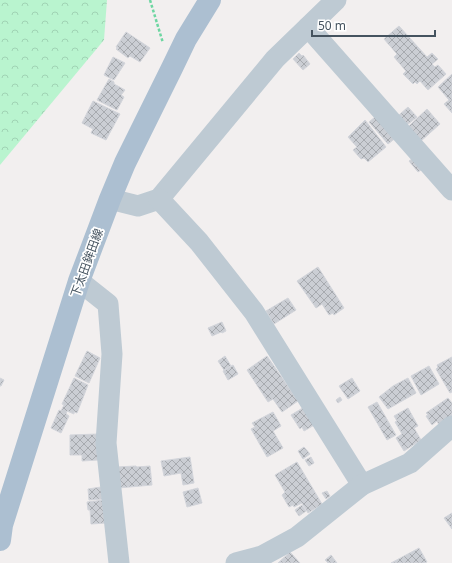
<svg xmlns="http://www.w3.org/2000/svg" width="452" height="563" viewBox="0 0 452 563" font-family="'Noto Sans','Noto Sans JP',sans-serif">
  <defs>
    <pattern id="forest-crowns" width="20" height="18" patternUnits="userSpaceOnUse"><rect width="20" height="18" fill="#b9f4cf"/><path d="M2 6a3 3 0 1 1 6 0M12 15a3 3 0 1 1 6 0" fill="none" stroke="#a0d3b4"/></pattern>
    <pattern id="building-cross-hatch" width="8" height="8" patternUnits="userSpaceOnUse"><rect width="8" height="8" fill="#cbced4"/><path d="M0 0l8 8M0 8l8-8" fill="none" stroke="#a7aaaf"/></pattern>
  </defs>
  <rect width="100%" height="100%" fill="#f2efef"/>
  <!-- forest -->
  <polygon fill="url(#forest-crowns)" points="0,0 107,0 104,40 0,165"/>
  <!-- building -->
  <g fill="url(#building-cross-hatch)" stroke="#d3d5db">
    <polygon points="399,26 427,57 432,53 438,59 432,64 435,67 438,65 446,74 428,90 420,81 417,84 415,82 413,84 403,74 406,71 394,57 397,54 384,39"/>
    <polygon points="126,32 150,48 140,62 130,56 128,58 116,49 118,48 116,47"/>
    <polygon points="299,53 302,56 303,55 310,64 303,70 293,59"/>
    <polygon points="113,57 125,63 114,80 104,75"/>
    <polygon points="452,74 452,113 444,104 449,100 438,87"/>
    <polygon points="109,79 114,82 114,84 125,90 121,95 124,97 117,110 97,100"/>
    <polygon points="93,101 120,114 106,140 91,133 93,129 82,123"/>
    <polygon points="408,107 417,117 407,125 399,115"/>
    <polygon points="427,109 440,124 421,141 408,127"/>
    <polygon points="375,117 397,137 388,144 369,122"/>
    <polygon points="365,120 386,147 368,162 364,158 361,159 353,150 357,147 348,137"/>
    <polygon points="415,157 424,168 418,172 409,161"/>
    <polygon points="318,267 344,308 334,315 333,313 329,315 322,304 316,308 297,281"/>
    <polygon points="288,298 296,310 274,324 266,311"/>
    <polygon points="222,322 226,331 222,333 221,332 212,336 208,328"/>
    <polygon points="87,351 100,358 89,383 75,376"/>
    <polygon points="225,356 231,366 224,370 218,361"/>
    <polygon points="267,356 298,401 282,412 273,399 268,402 247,370"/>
    <polygon points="452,357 452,392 450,393 436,369 438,367 437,365"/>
    <polygon points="233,365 238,374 228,380 223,371"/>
    <polygon points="429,366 439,384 421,395 411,376"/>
    <polygon points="0,378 4,380 1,386 0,386"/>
    <polygon points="74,378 88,385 77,413 74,412 74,414 67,411 66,414 69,416 61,433 51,428 59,410 61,411 64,405 62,404"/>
    <polygon points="352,378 360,391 348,399 339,386"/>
    <polygon points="408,378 416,393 388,409 379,397 393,386"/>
    <polygon points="340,397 342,400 338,403 336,400"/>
    <polygon points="448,398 452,403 452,417 439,425 437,421 432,425 426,416 428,415 426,413"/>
    <polygon points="377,402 396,435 387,440 368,407"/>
    <polygon points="306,406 316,424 304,431 302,427 300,429 291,415"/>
    <polygon points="408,408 418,426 414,428 421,440 404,451 396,438 402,434 395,422 397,421 394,416"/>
    <polygon points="273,412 281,426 273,431 283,448 267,457 251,429 255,427 252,423"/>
    <polygon points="98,434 98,460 82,461 82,455 70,455 70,435"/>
    <polygon points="304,447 310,454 303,459 298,451"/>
    <polygon points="190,457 194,483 183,485 181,473 164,476 161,461"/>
    <polygon points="311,457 314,463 309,466 305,460"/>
    <polygon points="297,462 322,504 308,513 302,503 294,507 293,505 289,507 282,495 285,492 275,475"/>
    <polygon points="136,466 137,467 150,466 152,485 118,488 116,467"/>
    <polygon points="101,487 102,499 89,500 88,489"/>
    <polygon points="198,488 202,503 187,507 183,492"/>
    <polygon points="327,491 330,496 326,499 322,493"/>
    <polygon points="104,500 106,523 91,524 90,510 88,510 87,502"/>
    <polygon points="302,505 306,511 299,516 295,510"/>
    <polygon points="452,513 452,529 444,518"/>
    <polygon points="419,548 427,562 424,563 391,563"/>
    <polygon points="290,552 300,563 278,563"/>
    <polygon points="331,555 337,563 328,563 325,560"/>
  </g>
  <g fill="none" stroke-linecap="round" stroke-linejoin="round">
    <!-- path -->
    <polyline stroke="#6dd6a1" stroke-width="2.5" stroke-dasharray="3 2" stroke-linecap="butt" points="150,0 163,43"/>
    <!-- minor -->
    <g stroke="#becad3" stroke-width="21">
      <polyline points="308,27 452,190"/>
      <polyline points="110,199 138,206 159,199 275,59 336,0"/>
      <polyline points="159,199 199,242 254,312 362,485"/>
      <polyline points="79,281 108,304 112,354 106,443 119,563"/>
      <polyline points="236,563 262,556 297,537 362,485 410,463 452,426"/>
    </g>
    <!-- major -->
    <polyline stroke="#acbfd1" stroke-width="22" points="0,540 2,525 79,281 110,199 125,163 172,68 186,39 210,0"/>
  </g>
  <g text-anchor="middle" stroke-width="3.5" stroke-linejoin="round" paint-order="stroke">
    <!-- street labels -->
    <g font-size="12" fill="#45535f" stroke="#fff">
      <text transform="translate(87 263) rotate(-70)" y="4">下太田鉾田線</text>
    </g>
  </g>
  <!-- scale -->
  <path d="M312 30v6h123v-6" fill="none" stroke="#45535f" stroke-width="2"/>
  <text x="318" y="30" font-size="12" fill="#45535f" stroke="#ffffff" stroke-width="3" paint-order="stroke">50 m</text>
</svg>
